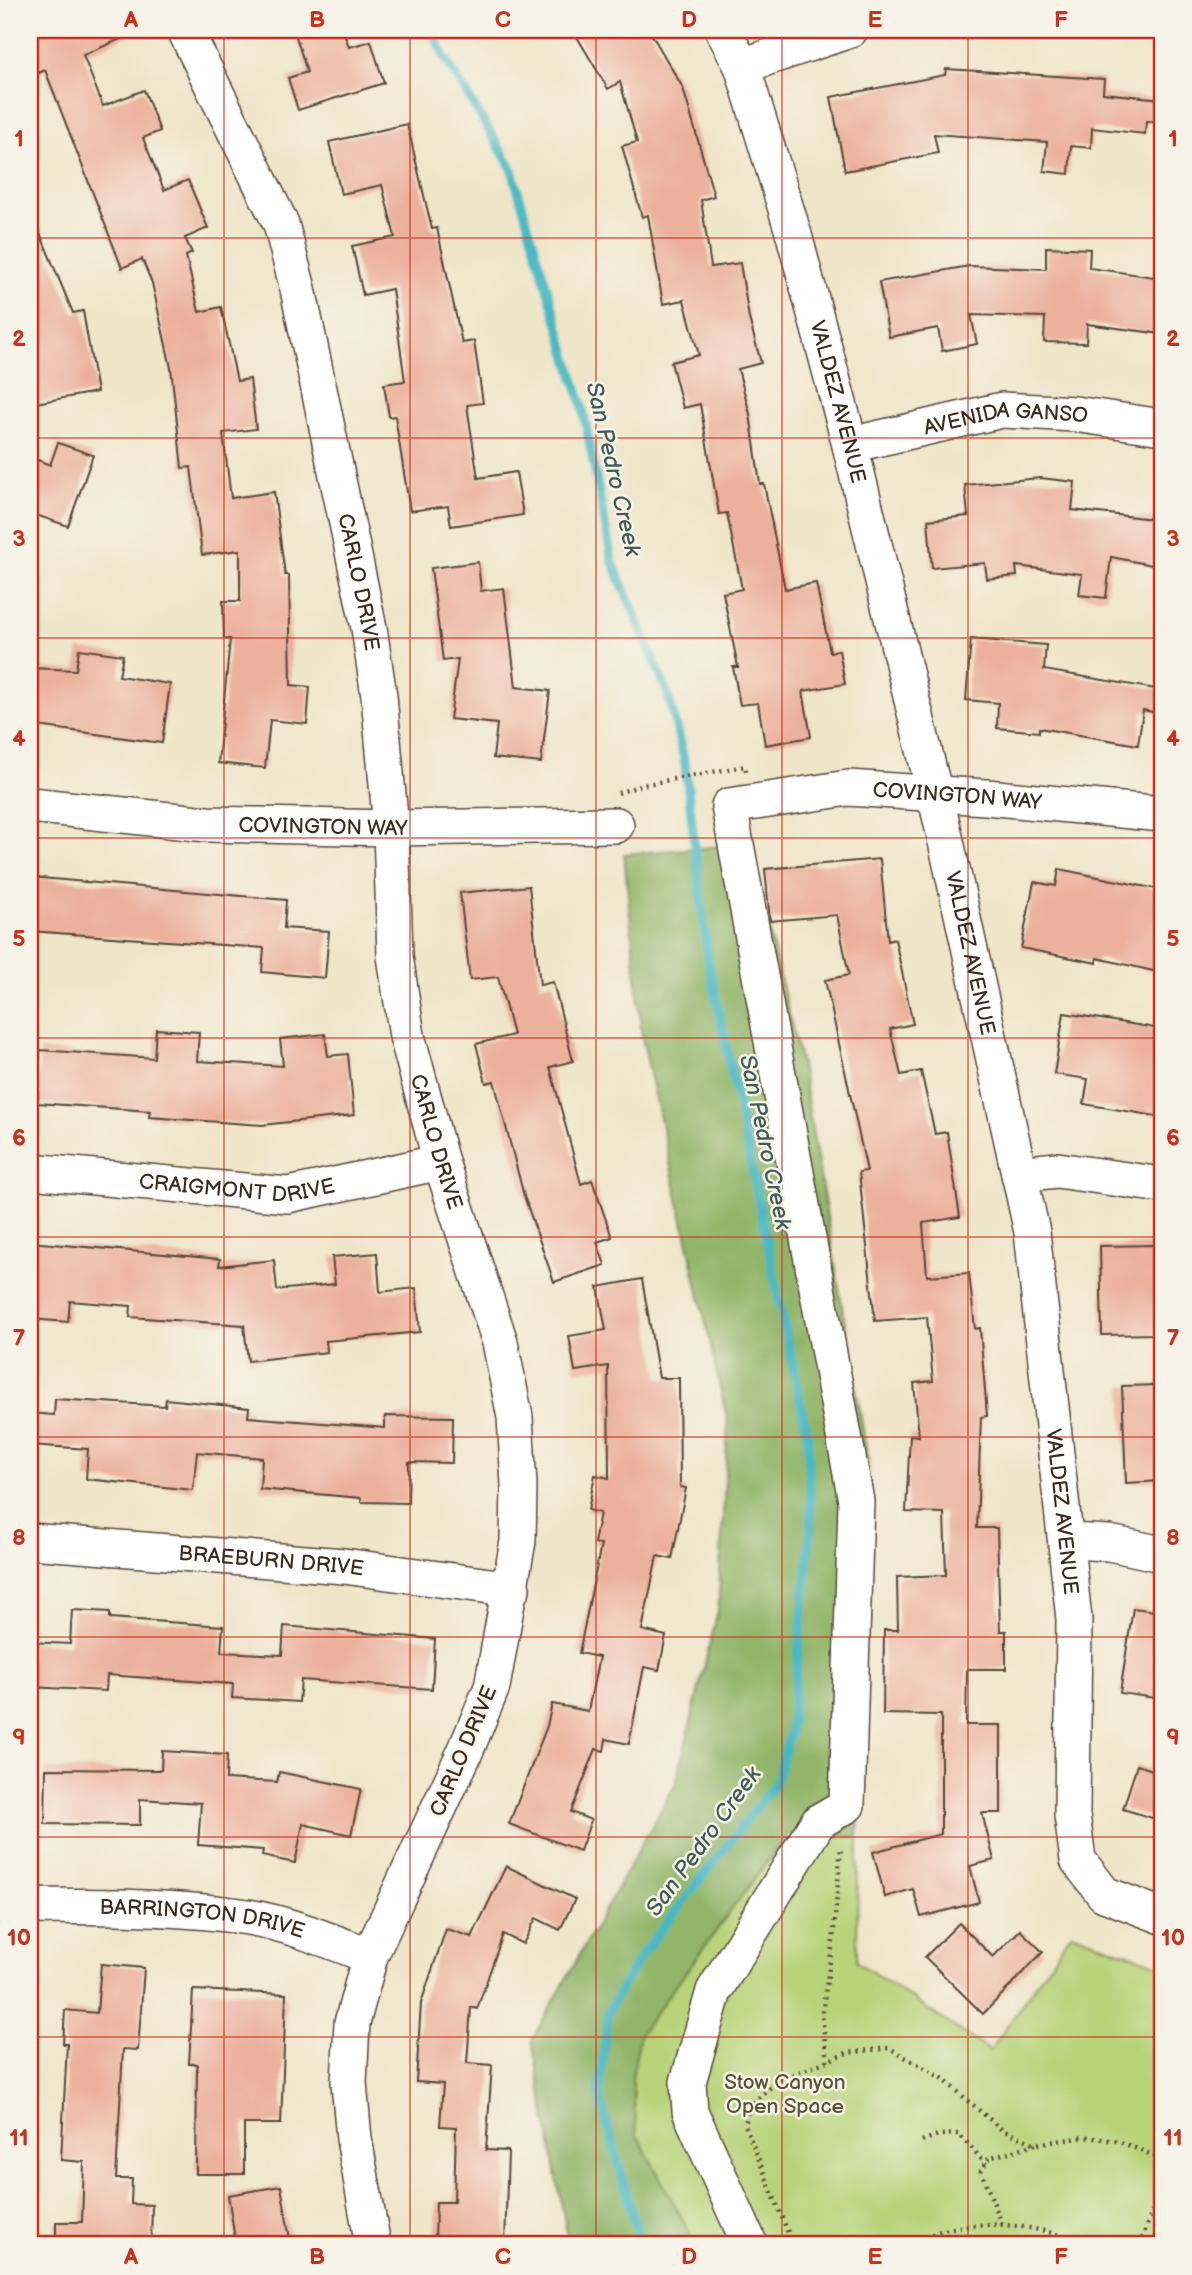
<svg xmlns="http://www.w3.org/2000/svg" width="1192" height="2275" viewBox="0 0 1192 2275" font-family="'Balsamiq Sans',sans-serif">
  <rect width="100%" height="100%" fill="#f7f3e8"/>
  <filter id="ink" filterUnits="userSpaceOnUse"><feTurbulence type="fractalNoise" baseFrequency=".0143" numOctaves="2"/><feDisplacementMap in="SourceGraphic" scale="14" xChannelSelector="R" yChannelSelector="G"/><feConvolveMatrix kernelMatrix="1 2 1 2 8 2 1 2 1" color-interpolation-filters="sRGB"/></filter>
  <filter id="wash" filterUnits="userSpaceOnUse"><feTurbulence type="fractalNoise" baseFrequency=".00686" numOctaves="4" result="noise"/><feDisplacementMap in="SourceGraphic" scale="28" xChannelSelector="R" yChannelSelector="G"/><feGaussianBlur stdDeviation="1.57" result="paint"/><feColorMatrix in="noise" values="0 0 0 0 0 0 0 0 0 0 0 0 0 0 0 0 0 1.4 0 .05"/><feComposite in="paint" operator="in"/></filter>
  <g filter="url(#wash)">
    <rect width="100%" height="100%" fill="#efe5c9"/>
    <!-- green -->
    <polygon fill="#b8d379" stroke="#7a7e4c" stroke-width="2" points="788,1833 858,1837 857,1962 990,2051 1071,1933 1162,1966 1162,2245 696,2245 637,2135 632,2077 640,2034"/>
    <!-- forest -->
    <polygon fill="#92b569" stroke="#667044" stroke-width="2" points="748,844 801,1064 868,1459 858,1837 788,1833 640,2034 632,2077 637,2135 696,2245 569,2245 532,2040 676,1783 718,1610 728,1423 642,1037 624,854"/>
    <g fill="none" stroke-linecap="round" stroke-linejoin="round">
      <!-- stream -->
      <polyline stroke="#49b8c2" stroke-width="9" points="432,30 444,56 511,167 582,405 612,560 668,694 685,764 708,959 808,1438 811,1529 790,1733 775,1784 640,1957 608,2011 599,2094 641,2245"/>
    </g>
    <g id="blocks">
      <!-- building -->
      <g fill="#ecb19d">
        <polygon points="30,30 142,30 83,55 103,106 144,90 160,131 143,138 164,190 188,180 208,228 185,238 192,253 186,256 199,312 221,307 237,381 250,379 256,429 223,433 231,498 274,492 285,575 289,575 291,685 310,687 307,724 270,720 265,768 218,763 230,639 224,639 223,601 240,601 240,550 202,555 191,467 182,468 171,368 152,283 142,259 122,268 45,70 37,74 30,55"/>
        <polygon points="294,30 343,30 349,47 371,41 384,83 298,110 288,78 307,72"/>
        <polygon points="573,30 649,30 683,88 714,196 701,200 711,267 740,263 749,318 761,363 738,369 750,414 760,484 764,484 785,589 816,583 830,652 839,650 845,684 803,691 811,737 765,745 758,703 740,705 733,667 738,667 723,593 742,589 727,513 719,514 700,404 683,408 671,362 699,355 684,300 663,304 648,215 642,217 622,146 637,142 620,82 608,89"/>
        <polygon points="946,69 1104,79 1103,93 1162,99 1162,122 1146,121 1145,134 1092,128 1091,148 1071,146 1069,174 1044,171 1047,142 934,134 938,153 845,171 831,97 945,75"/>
        <polygon points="407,124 432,229 437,228 462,343 474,341 483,403 467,405 478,478 516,472 523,515 451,526 448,506 410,511 395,416 389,417 384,384 405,381 392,289 363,295 352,246 395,237 382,185 341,194 329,142"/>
        <polygon points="30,209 73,313 83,311 97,392 30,404"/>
        <polygon points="1046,247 1090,249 1089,268 1162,278 1162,334 1087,324 1086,343 1044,342 1045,317 971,315 977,344 942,351 938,328 889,337 879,282 969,266 1046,269"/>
        <polygon points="58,443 93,455 68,526 30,513 30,457 50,465"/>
        <polygon points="1040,478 1075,482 1072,510 1162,520 1162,567 1111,557 1106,598 1079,595 1082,574 1016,566 1017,576 987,579 985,563 932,568 928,520 968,516 965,485"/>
        <polygon points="478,562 481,591 504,588 516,687 550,691 541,763 493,758 497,724 450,719 458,659 443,661 431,568"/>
        <polygon points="971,639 1046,645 1044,670 1162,690 1162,714 1143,710 1138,745 1039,728 1039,732 997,728 998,703 966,700"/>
        <polygon points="79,649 123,655 119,676 170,684 162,743 30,725 30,668 76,670"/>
        <polygon points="880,859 888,941 895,939 913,1024 890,1029 901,1075 921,1071 935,1134 947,1132 960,1217 923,1223 927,1276 969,1273 975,1329 980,1328 987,1416 981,1417 977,1528 997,1528 1000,1631 1006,1631 1006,1669 967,1669 966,1725 1001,1725 1001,1813 982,1813 994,1860 970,1866 979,1902 921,1917 913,1889 885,1897 873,1852 941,1834 941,1715 883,1714 884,1630 898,1630 897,1577 946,1575 944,1513 906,1512 910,1435 919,1436 914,1383 933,1381 927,1317 875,1321 859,1172 867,1171 825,980 849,975 837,915 770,921 765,869"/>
        <polygon points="1059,869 1162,890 1162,973 1097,958 1097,963 1021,948 1034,882 1056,886"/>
        <polygon points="30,877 286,900 284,928 329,931 325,978 262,972 264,948 30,931"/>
        <polygon points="529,886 540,985 553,982 573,1061 550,1067 581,1184 592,1180 612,1237 597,1242 605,1265 554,1282 524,1196 494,1081 486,1083 476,1044 513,1035 498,977 470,980 460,893"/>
        <polygon points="1064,1013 1162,1029 1162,1117 1084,1104 1088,1079 1054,1074"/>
        <polygon points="156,1029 199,1032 197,1061 283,1066 280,1039 325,1034 328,1056 348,1054 354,1115 262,1125 149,1117 150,1111 37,1103 40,1050 154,1058"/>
        <polygon points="30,1242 220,1259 219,1266 274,1260 277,1290 335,1284 332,1257 377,1253 380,1292 416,1288 420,1332 326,1341 327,1352 248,1361 244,1325 130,1317 131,1306 70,1301 68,1322 30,1319"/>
        <polygon points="1156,1245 1158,1334 1102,1335 1100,1246"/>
        <polygon points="642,1279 659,1378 679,1378 680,1487 686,1488 672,1559 657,1556 642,1630 666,1636 659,1670 644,1667 629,1744 606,1739 604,1751 596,1749 571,1812 591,1820 580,1851 509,1824 547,1726 552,1704 588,1711 599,1657 579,1653 601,1545 594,1543 600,1513 588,1510 595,1475 609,1478 608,1366 575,1371 569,1336 606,1330 598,1287"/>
        <polygon points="1162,1385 1162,1481 1126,1483 1122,1386"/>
        <polygon points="55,1399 165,1406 166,1399 249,1408 248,1417 385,1428 385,1416 453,1417 452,1463 409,1462 408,1503 361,1502 361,1498 260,1489 262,1458 197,1452 193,1490 86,1479 88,1449 30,1445 30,1413 54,1415"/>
        <polygon points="1133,1608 1162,1612 1162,1699 1120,1693"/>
        <polygon points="72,1610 110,1612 110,1618 223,1626 221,1652 282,1655 284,1626 435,1639 432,1689 301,1680 299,1702 232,1698 233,1684 107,1675 106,1691 30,1687 30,1642 70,1644"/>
        <polygon points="162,1751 227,1755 226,1779 277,1782 279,1772 361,1789 351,1835 303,1824 295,1863 262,1856 263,1850 198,1845 201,1803 140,1799 140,1825 45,1824 46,1769 161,1770"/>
        <polygon points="1137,1765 1162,1773 1162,1821 1123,1809"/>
        <polygon points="506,1866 575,1899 560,1930 536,1918 523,1944 503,1934 477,2009 471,2007 467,2063 492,2065 486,2150 508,2151 505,2245 435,2245 436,2202 454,2202 456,2127 440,2126 443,2084 416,2082 421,2003 446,1929 472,1937"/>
        <polygon points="959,1923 993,1957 1020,1930 1043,1952 983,2014 925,1957"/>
        <polygon points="101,1964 144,1968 138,2050 123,2049 116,2179 132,2179 131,2204 152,2205 151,2244 103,2242 103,2245 56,2245 56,2222 82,2222 84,2162 61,2160 67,2044 63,2044 65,2010 97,2013"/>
        <polygon points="193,1990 286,1994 281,2124 244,2124 244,2174 196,2174 197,2064 189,2064"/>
        <polygon points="281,2186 291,2245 236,2245 228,2195"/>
      </g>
    </g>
  </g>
  <g filter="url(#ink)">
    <use href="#blocks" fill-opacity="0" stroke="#564638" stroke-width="2"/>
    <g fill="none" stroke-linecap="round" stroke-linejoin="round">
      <defs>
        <g id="minor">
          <path id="s1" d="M185,30l96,194 17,65 71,339 10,68 12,132 4,128 12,80 34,126 59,180 15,75 4,68 -1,56 -26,146 -27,65 -95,204 -18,67 -3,60 5,56 19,106"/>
          <path id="s2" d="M723,30l19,36 52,169 56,210 93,383 89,404 42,387 -2,196 6,45 26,34 58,22"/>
          <polyline points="742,66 850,30"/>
          <path id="s3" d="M850,445l152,-35 73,4 87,13"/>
          <path id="s4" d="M30,805l177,19 184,4 225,-3"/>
          <path id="s5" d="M30,1171l258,24 153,-33"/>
          <polyline points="1019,1174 1057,1170 1162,1185"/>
          <path id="s6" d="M30,1541l314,25 168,23"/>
          <polyline points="1067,1541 1109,1543 1162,1554"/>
          <path id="s7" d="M30,1906c73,1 145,0 218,11 42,7 82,24 122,39"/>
          <path id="s8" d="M750,2245l-60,-134 -2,-29 26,-91 104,-169 29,-17 9,-304 -127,-695 119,-18 138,9 176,17"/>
        </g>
      </defs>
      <!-- minor casing -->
      <use href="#minor" stroke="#564638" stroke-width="38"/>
      <!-- path -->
      <g stroke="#564638" stroke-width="4.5" stroke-dasharray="2 5" stroke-linecap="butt">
        <polyline points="618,793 642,785 745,766 746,771"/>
        <polyline points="827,2061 822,2014 833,1941 841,1847"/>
        <polyline points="922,2141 938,2135 959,2134 986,2164"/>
        <polyline points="1002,2224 981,2171 989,2158 1036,2144"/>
        <polyline points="793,2245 745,2125 749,2106 779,2080 847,2053 889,2048 942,2078 1002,2130 1036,2144 1085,2137 1118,2141 1162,2159"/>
        <path d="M906,2245c15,-5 31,-15 47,-17 45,-8 92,-1 134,17"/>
        <polyline points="1140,2245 1162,2183"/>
      </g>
      <!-- minor -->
      <use href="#minor" stroke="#fff" stroke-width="35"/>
    </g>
  </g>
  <!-- grid -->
  <path fill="none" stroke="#c8321e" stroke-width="2" stroke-opacity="0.55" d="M224,30v2215M410,30v2215M596,30v2215M782,30v2215M968,30v2215M30,238h1132M30,438h1132M30,638h1132M30,838h1132M30,1038h1132M30,1237h1132M30,1437h1132M30,1637h1132M30,1837h1132M30,2037h1132"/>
  <g text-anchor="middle" stroke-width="5" stroke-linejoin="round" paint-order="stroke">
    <!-- street labels -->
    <g font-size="21" fill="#3b2a1e" stroke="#f7f3e8">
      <text dy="7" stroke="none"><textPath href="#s2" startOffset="390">VALDEZ AVENUE</textPath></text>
      <text dy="7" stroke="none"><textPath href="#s3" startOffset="159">AVENIDA GANSO</textPath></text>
      <text dy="7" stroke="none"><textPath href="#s1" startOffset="583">CARLO DRIVE</textPath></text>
      <text dy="7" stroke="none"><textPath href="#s8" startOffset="1743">COVINGTON WAY</textPath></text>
      <text dy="7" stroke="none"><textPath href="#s4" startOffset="294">COVINGTON WAY</textPath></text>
      <text dy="7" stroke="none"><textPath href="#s2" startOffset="957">VALDEZ AVENUE</textPath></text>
      <text dy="7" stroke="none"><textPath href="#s1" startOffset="1150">CARLO DRIVE</textPath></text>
      <text dy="7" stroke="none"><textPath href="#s5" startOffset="208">CRAIGMONT DRIVE</textPath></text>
      <text dy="7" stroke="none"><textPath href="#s2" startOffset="1524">VALDEZ AVENUE</textPath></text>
      <text dy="7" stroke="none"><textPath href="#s6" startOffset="242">BRAEBURN DRIVE</textPath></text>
      <text transform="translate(463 1751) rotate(-67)" y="7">CARLO DRIVE</text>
      <text dy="7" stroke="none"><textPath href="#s7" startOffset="173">BARRINGTON DRIVE</textPath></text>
    </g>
    <!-- park labels -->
    <g font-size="21" fill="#5a5435" stroke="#f7f3e8">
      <text x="785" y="2089">Stow Canyon<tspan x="785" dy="24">Open Space</tspan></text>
    </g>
    <!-- water labels -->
    <g font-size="23" font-style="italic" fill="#405c57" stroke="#f7f3e8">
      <text transform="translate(614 469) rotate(77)" y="8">San Pedro Creek</text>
      <text transform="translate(766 1142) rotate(78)" y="8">San Pedro Creek</text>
      <text transform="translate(703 1841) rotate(-54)" y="8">San Pedro Creek</text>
    </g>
  </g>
  <!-- margin -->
  <rect width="1192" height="2275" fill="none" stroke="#f7f3e8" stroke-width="77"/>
  <rect x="38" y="38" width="1116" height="2198" fill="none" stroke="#c8321e" stroke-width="2.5"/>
  <g font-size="23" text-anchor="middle" font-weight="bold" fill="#c8321e">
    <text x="131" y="27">A</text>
    <text x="317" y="27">B</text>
    <text x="503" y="27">C</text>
    <text x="689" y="27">D</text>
    <text x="875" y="27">E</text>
    <text x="1061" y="27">F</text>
    <text x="19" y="146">1</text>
    <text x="1173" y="146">1</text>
    <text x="19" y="346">2</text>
    <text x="1173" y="346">2</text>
    <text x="19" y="546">3</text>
    <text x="1173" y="546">3</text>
    <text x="19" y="746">4</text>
    <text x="1173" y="746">4</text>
    <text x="19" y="946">5</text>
    <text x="1173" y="946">5</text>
    <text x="19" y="1145">6</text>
    <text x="1173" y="1145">6</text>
    <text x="19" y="1345">7</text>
    <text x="1173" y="1345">7</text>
    <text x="19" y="1545">8</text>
    <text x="1173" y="1545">8</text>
    <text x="19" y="1745">9</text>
    <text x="1173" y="1745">9</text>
    <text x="19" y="1945">10</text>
    <text x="1173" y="1945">10</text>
    <text x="19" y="2145">11</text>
    <text x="1173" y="2145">11</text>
    <text x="131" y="2264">A</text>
    <text x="317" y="2264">B</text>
    <text x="503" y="2264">C</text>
    <text x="689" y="2264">D</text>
    <text x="875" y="2264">E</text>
    <text x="1061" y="2264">F</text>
  </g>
</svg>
